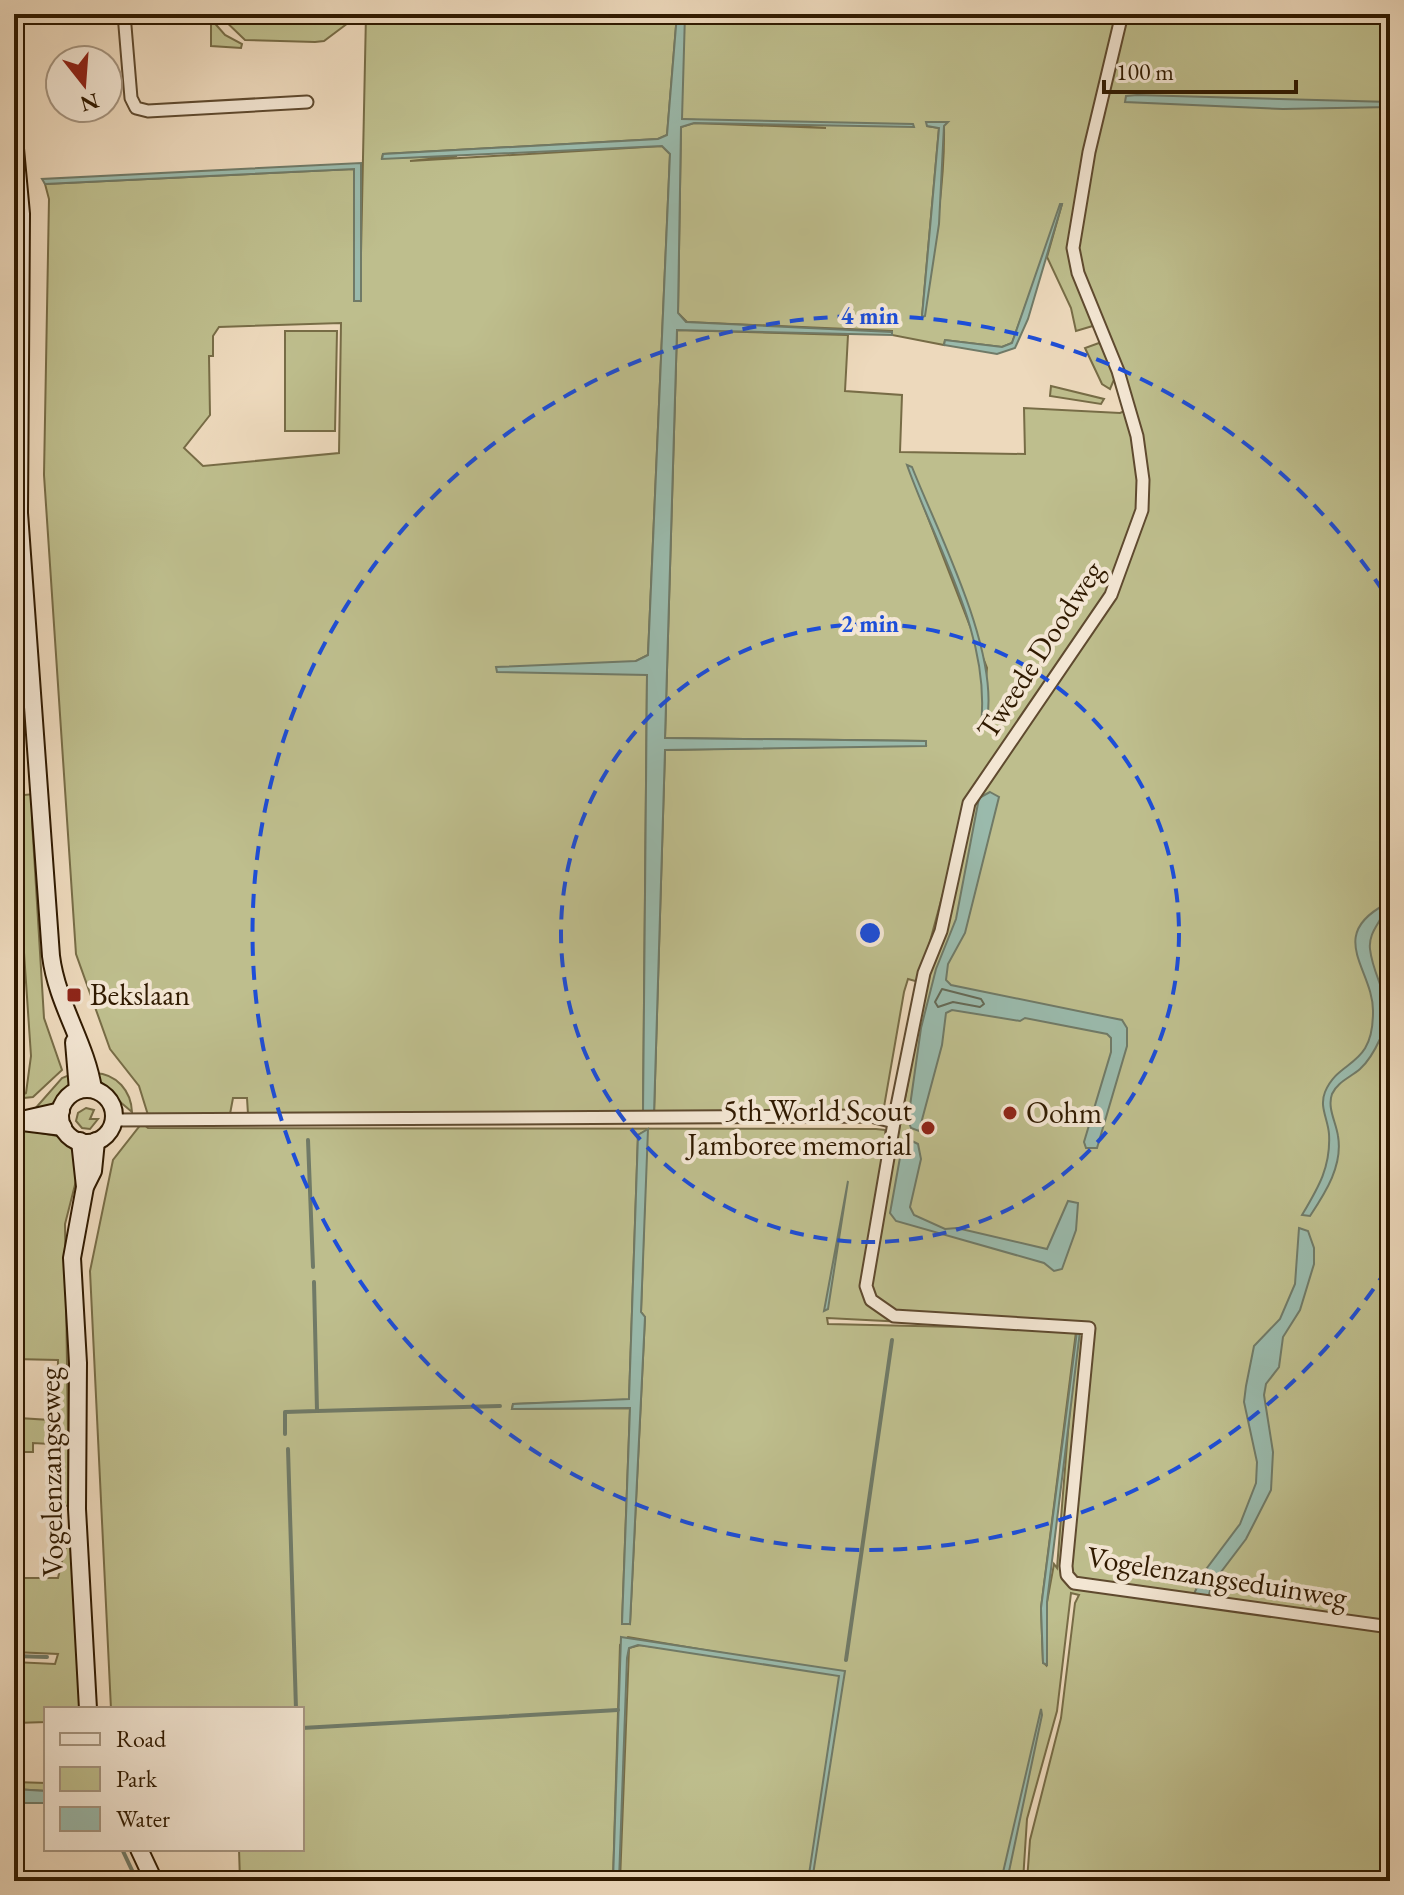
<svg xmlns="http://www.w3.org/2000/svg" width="1404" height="1895" viewBox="0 0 1404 1895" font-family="'EB Garamond',serif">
  <rect width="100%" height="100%" fill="#edd9bc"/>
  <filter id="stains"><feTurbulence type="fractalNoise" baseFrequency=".0025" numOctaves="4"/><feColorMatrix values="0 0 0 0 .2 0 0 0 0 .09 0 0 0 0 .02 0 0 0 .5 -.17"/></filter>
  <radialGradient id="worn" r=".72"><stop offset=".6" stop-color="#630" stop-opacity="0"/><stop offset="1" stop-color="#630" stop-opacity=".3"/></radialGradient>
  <!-- green -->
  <g fill="#bebe8d" stroke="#776c46" stroke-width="2" fill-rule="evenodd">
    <polygon points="218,14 356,15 360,14 324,41 315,42 245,40"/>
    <path d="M366,14h311l-10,121 -9,4 -275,15 -1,4 75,-2 -47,5 252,-15 8,8 -22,501 -12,6 11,14 -4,439h-395l-1,-16h-14l-3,16 -82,1 -9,-29 -29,-37 -34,-95 -32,-479 5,-276 -4,-15 309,-15v131l6,1zM341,323l-2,130 -136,13 -19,-18 26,-33 -1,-59h4v-20l6,-9z"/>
    <path d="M683,14h436l-49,223 26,88 -20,6 -5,-23 -24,-51 15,-53 -50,139 -10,4 -57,-7 -1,5 -52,-10v-4l-205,-9 -9,-9 3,-186 13,-4 132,5 -145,-9zM927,126h17c1,64 -11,126 -22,190l17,-188z"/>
    <path d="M1125,14h265v1867h-363l3,-41 31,-122 14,-115 4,-8 -8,-2 -14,118 -30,108 -4,62h-403l9,-233 11,-3 165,22 -177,-30 -8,8 -7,236h-373l-1,-32h63v-140h-191l-21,-438 23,-111 29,-37 6,5 728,1 9,1 1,5h12l30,-158 17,-43 29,-129 150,-231 15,-44 7,-50 -68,-221 1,-43zM647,1130l-6,182 4,5 -15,307 -8,-1 8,-215 -118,1 1,-5 116,-4 9,-265zM827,1318l175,9v1l-174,-4zM1076,1332l-19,236 -3,-4 -7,38 -1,63 -3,-3 -2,-54z"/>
    <polygon points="211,19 225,35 242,44 241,48 211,46"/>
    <path d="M677,330l171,5 -3,56 57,4 -2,57 125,2 -1,-46 96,5 7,-3 14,71 -2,29 -31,83 -137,197 -52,192 -11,-3 -4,13 -20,115 -4,3 -226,4 11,-364 261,-5 -1,-4 -260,-3zM908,466l79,202 -5,55 3,-31 -5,-40z"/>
    <polygon points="285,331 337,331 335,431 285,431"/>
    <polygon points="1099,343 1107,352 1116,375 1110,389 1102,384 1085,348"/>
    <polygon points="1051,386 1104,399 1101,404 1050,396"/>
    <polygon points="14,636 31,636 26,717 14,719"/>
    <polygon points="34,794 32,821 44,1018 62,1070 33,1097 14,1099 26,1093 31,1056 23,938 14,927 14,796"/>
    <path d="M95,1073c22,1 36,18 37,39l-33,-28z"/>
    <path d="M72,1074c-2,23 -19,33 -39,37l29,-33z"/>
    <polygon points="86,1108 94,1110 90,1119 98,1119 90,1129 82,1128 76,1121 78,1113"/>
    <polygon points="14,1128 57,1136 73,1150 78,1173 65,1224 69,1506 56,1505 58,1360 14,1359"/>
    <polygon points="14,1363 19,1418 50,1420 50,1444 33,1443 33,1452 14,1452"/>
    <polygon points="14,1505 16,1557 21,1578 58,1578 65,1549 72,1542 83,1709 46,1709 46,1722 16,1723 14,1662 55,1664 58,1654 14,1652"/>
    <polygon points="14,1782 46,1783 46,1791 14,1789"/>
  </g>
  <!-- water -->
  <g fill="#9abaac" stroke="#707a67" stroke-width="2">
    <polygon points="677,14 685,14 682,119 913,124 914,127 694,123 681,127 678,313 686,322 892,332 892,335 677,330 665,738 926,741 926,746 665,750 654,1114 643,1114 647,675 497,672 496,667 636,661 648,655 670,154 662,146 382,159 383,154 658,139 667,135"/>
    <polygon points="1137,95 1390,102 1390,107 1283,109 1125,102 1126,96"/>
    <polygon points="926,122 948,122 944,126 939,224 925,316 922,317 939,128 927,126"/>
    <polygon points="361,163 361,301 354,301 354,169 45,184 42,179"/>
    <polygon points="1060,204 1062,204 1028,319 1015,348 997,354 944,345 945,340 1002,347 1012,343"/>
    <path d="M907,465l5,2c27,68 87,183 75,253l-6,4c10,-88 -45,-177 -74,-259z"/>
    <polygon points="990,792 999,797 965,933 948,964 946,980 951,985 1122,1020 1127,1028 1127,1046 1097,1148 1086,1148 1084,1142 1111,1052 1111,1038 1107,1034 1025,1018 1020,1021 952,1010 946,1013 942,1045 919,1131 911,1128 908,1120 921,1028 936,969 956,919 979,798"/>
    <path d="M1386,904c-2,17 -18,26 -16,45 4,35 27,50 10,90 -5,11 -11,22 -20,30 -9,8 -23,13 -28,25 -5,14 4,28 6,42 5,29 -12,56 -28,80l-8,-1c16,-27 29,-48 27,-81 -1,-15 -10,-27 -4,-42 14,-34 48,-23 48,-80 1,-42 -48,-76 13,-108z"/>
    <polygon points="648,1129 641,1312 645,1317 630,1624 622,1624 630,1408 512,1409 513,1404 629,1399 638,1135"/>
    <polygon points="910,1140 918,1144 921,1159 910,1207 914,1215 945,1229 957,1228 1047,1249 1068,1201 1078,1203 1076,1230 1062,1269 1054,1271 1044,1263 896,1221 890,1213 903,1141"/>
    <polygon points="848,1181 828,1309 824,1311"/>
    <polygon points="1299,1228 1308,1231 1314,1248 1314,1264 1300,1310 1283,1337 1279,1367 1266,1384 1264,1395 1273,1452 1271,1490 1246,1539 1212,1584 1208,1598 1193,1596 1204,1572 1240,1524 1256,1483 1257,1462 1244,1402 1246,1386 1254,1346 1280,1319 1295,1284"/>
    <polygon points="1077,1331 1080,1331 1047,1602 1047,1665 1043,1663 1041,1608"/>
    <polygon points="621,1637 845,1671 812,1881 808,1881 839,1676 638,1645 629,1648 627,1658 619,1881 613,1881"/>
    <polygon points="1041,1709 1042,1715 1007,1881 1001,1881"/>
    <polygon points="14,1789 46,1791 46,1803 14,1803"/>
  </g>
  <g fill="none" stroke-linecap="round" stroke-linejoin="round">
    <!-- shore -->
    <polygon stroke="#656a56" stroke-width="2" points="942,989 981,999 984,1004 980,1007 953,1002 938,1007 935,1002"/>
    <!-- stream -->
    <g stroke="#707a67" stroke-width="4">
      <polyline points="308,1140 313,1267"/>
      <polyline points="317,1411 500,1406"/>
      <polyline points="285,1434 285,1412 317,1411 314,1282"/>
      <polyline points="288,1449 296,1709"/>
      <polyline points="14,1656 47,1657"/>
      <polyline points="846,1660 892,1340"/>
      <polyline points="302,1728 618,1710"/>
      <polyline points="122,1849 137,1881"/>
    </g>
    <defs>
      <g id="street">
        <polyline points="124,14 131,98 136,108 148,111 307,102"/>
        <polyline points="1122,14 1089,152 1073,248 1078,273 1118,371 1137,436 1143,480 1142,510 1111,595 969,803 941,931 924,973 896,1111 866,1286 871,1300 894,1316 1089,1328 1066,1566 1067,1575 1074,1583 1390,1627"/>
        <polyline points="114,1120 871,1116 894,1122"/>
      </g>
      <g id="secondary">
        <path d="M14,138l7,76 -2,299 32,443c6,48 35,87 42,133"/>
        <polyline points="74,1042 78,1090"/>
        <circle cx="87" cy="1116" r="27"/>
        <polyline points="14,1121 63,1127"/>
        <polyline points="17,1121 61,1111"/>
        <polyline points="80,1141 85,1187 72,1258 78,1363 77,1509 88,1709"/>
        <polyline points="86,1185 93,1171 96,1141"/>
        <polyline points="139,1849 154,1881"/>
      </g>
    </defs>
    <!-- street casing -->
    <use href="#street" stroke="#5f4a2f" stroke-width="15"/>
    <!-- secondary casing -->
    <use href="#secondary" stroke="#301a00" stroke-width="20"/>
    <!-- street -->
    <use href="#street" stroke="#f3e6d3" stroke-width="11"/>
    <!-- secondary -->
    <use href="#secondary" stroke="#f3e6d3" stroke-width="16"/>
  </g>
  <!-- distance rings -->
  <g fill="none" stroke="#1d4ed8" stroke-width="4" stroke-dasharray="14 10">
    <circle cx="870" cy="933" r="309"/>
    <path d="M1387 1269A617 617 0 1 1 1387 597"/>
  </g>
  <!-- markers -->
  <g fill="#8f2418" stroke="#f3e6d3" stroke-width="3">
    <rect x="66" y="987" width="16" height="16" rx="4"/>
    <circle cx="1010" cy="1113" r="8"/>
    <circle cx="928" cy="1128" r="8"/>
  </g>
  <g text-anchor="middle" stroke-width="8" stroke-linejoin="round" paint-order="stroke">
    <!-- street labels -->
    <g font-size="30" fill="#301a00" stroke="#f3e6d3">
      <text transform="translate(1040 650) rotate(-57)" y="10">Tweede Doodweg</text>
      <text transform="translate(51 1472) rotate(-91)" y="10">Vogelenzangseweg</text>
      <text transform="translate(1217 1577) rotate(9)" y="10">Vogelenzangseduinweg</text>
    </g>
    <!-- poi labels -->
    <g font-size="30" fill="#301a00" stroke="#f3e6d3" text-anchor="start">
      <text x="90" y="1005">Bekslaan</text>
      <text x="912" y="1121" text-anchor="end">5th World Scout<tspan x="912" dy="34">Jamboree memorial</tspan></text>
      <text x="1026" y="1123">Oohm</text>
    </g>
  </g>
  <circle cx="870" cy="933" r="12" fill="#1d4ed8" stroke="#f3e6d3" stroke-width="4"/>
  <g font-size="24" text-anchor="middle" font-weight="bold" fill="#1d4ed8" stroke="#f3e6d3" stroke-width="8" stroke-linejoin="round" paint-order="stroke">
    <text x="870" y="324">4 min</text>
    <text x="870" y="632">2 min</text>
  </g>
  <!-- margin -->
  <rect width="1404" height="1895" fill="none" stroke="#edd9bc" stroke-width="48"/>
  <rect x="16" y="16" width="1372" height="1863" fill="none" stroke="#301a00" stroke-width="4"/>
  <rect x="24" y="24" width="1356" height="1847" fill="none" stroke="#301a00" stroke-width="2"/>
  <!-- legend -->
  <rect x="44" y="1707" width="260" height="144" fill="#f3e6d3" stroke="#a5947f" stroke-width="2"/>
  <rect x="60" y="1733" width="40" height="12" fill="#f3e6d3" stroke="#a5947f" stroke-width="2"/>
  <text x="116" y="1747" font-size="24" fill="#301a00">Road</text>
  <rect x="60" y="1767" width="40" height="24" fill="#bebe8d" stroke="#a5947f" stroke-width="2"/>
  <text x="116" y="1787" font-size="24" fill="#301a00">Park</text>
  <rect x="60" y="1807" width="40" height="24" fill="#9abaac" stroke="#a5947f" stroke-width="2"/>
  <text x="116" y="1827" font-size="24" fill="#301a00">Water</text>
  <!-- north arrow -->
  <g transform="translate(84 84) rotate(163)"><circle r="38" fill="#f3e6d3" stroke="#a5947f" stroke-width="2"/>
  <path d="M0-6L14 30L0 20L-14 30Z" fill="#8f2418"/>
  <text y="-12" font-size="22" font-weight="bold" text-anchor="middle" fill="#301a00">N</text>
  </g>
  <!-- scale -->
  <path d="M1104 80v12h192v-12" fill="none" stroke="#301a00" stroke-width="4"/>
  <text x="1116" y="80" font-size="24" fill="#301a00" stroke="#f3e6d3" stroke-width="6" paint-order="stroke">100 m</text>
  <rect width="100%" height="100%" filter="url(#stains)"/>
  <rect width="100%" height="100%" fill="url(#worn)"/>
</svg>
